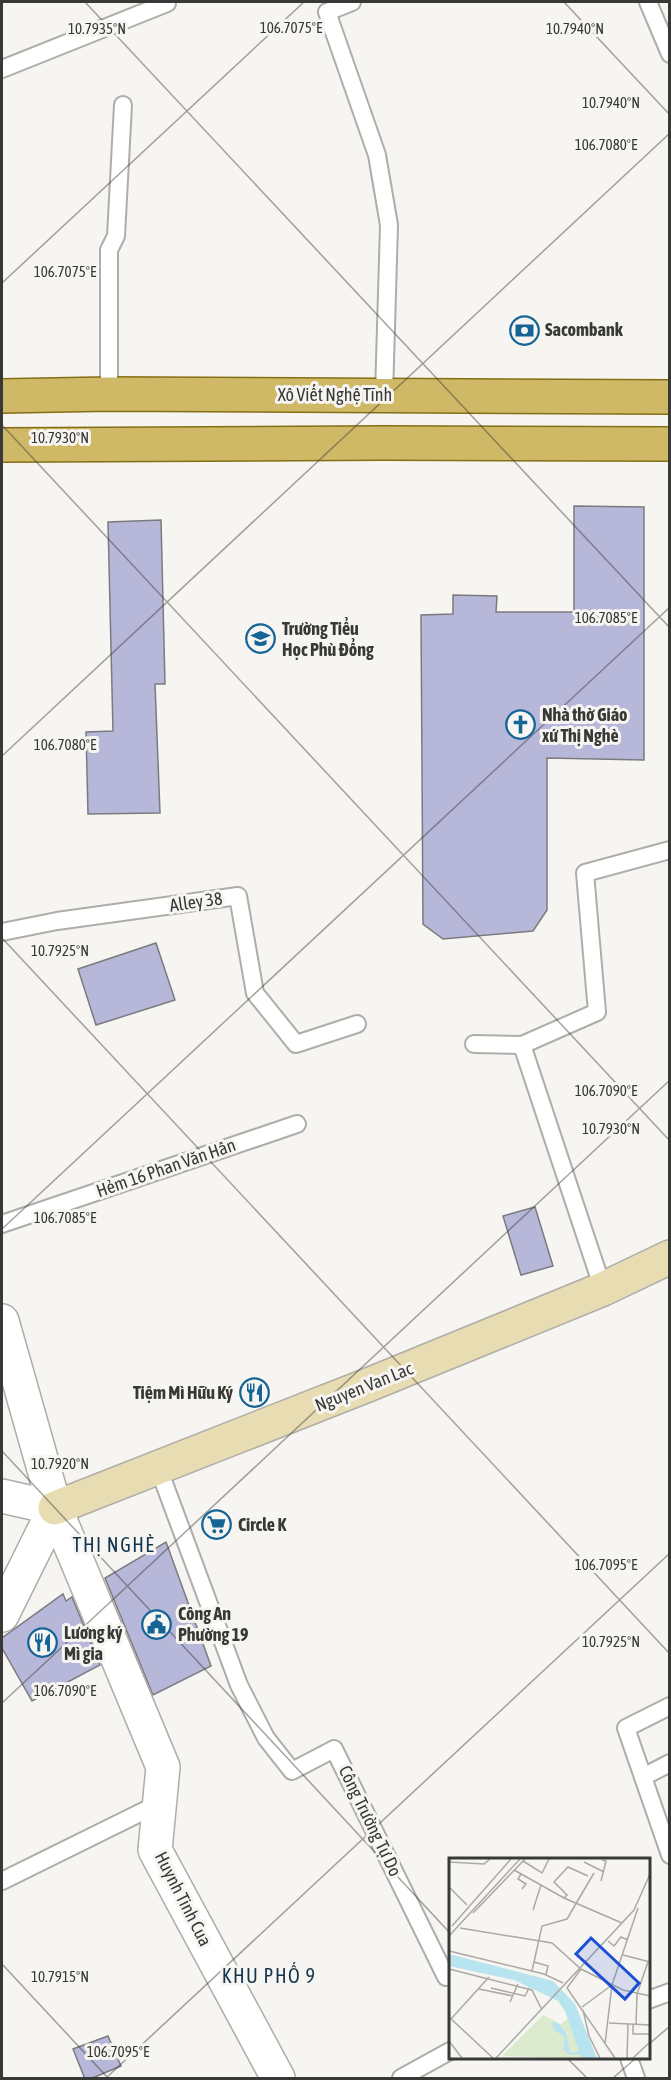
<svg xmlns="http://www.w3.org/2000/svg" width="671" height="2080" viewBox="0 0 671 2080" font-family="'Asap Condensed',sans-serif">
  <rect width="100%" height="100%" fill="#f7f5f1"/>
  <!-- building -->
  <g fill="#b6b7d9" stroke="#7b7b7f" stroke-width="1.5">
    <polygon points="574,506 644,507 644,760 547,758 547,910 533,931 443,939 423,924 421,615 453,614 453,595 497,596 496,612 574,612"/>
    <polygon points="161,520 165,684 155,684 160,813 88,814 86,732 113,731 108,522"/>
    <polygon points="156,943 175,1000 96,1025 78,969"/>
    <polygon points="535,1207 553,1266 521,1275 503,1216"/>
    <polygon points="166,1542 211,1666 153,1695 105,1578"/>
    <polygon points="63,1594 66,1601 72,1597 100,1665 32,1701 2,1648 2,1638"/>
    <polygon points="108,2036 121,2066 90,2079 85,2079 73,2049"/>
  </g>
  <g fill="none" stroke-linecap="round" stroke-linejoin="round">
    <defs>
      <g id="lane">
        <polyline points="352,2 327,12 377,155 389,225 384,395"/>
        <polyline points="648,2 670,54"/>
        <polyline points="2,69 167,3 167,2"/>
        <polyline points="109,394 109,250 116,236 123,105"/>
        <polyline points="2,932 57,921 238,896 255,993 296,1044 357,1024"/>
        <polyline points="474,1044 522,1045 597,1012 585,873 670,850"/>
        <polyline points="522,1045 603,1289"/>
        <polyline points="2,1224 297,1124"/>
        <polyline points="158,1467 239,1685 266,1738 292,1771 334,1749 446,1977"/>
        <polyline points="670,1706 626,1728 670,1855"/>
        <polyline points="643,1777 670,1763"/>
        <polyline points="2,1881 160,1803"/>
        <polyline points="648,2000 670,1992"/>
        <polyline points="629,2058 636,2078"/>
        <polyline points="401,2078 450,2051"/>
      </g>
      <g id="street">
        <polyline points="2,1321 55,1508 163,1767 155,1850 278,2078"/>
        <polyline points="2,1496 55,1508"/>
        <polyline points="2,1615 55,1508"/>
      </g>
      <polyline id="secondary" points="55,1508 368,1385 603,1289 670,1257"/>
      <g id="primary">
        <polyline points="2,396 109,394 670,397"/>
        <polyline points="2,445 383,443 670,444"/>
      </g>
    </defs>
    <!-- lane casing -->
    <use href="#lane" stroke="#afada9" stroke-width="20"/>
    <!-- street casing -->
    <use href="#street" stroke="#afada9" stroke-width="36"/>
    <!-- secondary casing -->
    <use href="#secondary" stroke="#afada9" stroke-width="36"/>
    <!-- primary casing -->
    <use href="#primary" stroke="#856e13" stroke-width="36"/>
    <!-- lane -->
    <use href="#lane" stroke="#fff" stroke-width="16"/>
    <!-- street -->
    <use href="#street" stroke="#fff" stroke-width="33"/>
    <!-- secondary -->
    <use href="#secondary" stroke="#e7dcb2" stroke-width="33"/>
    <!-- primary -->
    <use href="#primary" stroke="#cfb966" stroke-width="33"/>
  </g>
  <!-- ticks -->
  <path fill="none" stroke="#383836" stroke-width="1.5" stroke-opacity="0.45" d="M85,2l585,626M564,2l106,113M2,283l302,-281M2,425l668,716M2,756l668,-623M2,938l668,716M2,1229l668,-622M2,1451l448,482M2,1703l668,-623M2,1964l106,114M648,2045l22,-19M567,2058l20,20M106,2078l564,-525M613,2078l23,-20"/>
  <!-- icons -->
  <defs>
    <symbol id="bank-ring" viewBox="-11 -11 22 22"><circle r="9.5" fill="#f7f5f1" stroke="#156496" stroke-width="1.5"/><path d="M-6-4H6V4H-6ZM0-2.3a2.3 2.3 0 1 0 0 4.6a2.3 2.3 0 1 0 0-4.6Z" fill="#156496"/></symbol>
    <symbol id="school-ring" viewBox="-11 -11 22 22"><circle r="9.5" fill="#f7f5f1" stroke="#156496" stroke-width="1.5"/><path d="M0-5L7-2L0 1L-7-2ZM-4 1L0 2.5L4 1V4Q0 6-4 4Z" fill="#156496"/></symbol>
    <symbol id="church-ring" viewBox="-11 -11 22 22"><circle r="9.5" fill="#f7f5f1" stroke="#156496" stroke-width="1.5"/><path d="M-1.2-6h2.4v3.5h3.3v2.4h-3.3V6h-2.4V-.1h-3.3v-2.4h3.3Z" fill="#156496"/></symbol>
    <symbol id="restaurant-ring" viewBox="-11 -11 22 22"><circle r="9.5" fill="#f7f5f1" stroke="#156496" stroke-width="1.5"/><path d="M-5-6h1v4h1v-4h1v4h1v-4h1v5L-1.5 .5V6h-2V.5L-5-1ZM5-6V6H3V1.5H1.5Q1.5-4 5-6Z" fill="#156496"/></symbol>
    <symbol id="supermarket-ring" viewBox="-11 -11 22 22"><circle r="9.5" fill="#f7f5f1" stroke="#156496" stroke-width="1.5"/><path d="M-6-5.5h2.5l.6 2H6L4.5 2H-2.5L-4.4-4H-6ZM-1.5 3.2a1.3 1.3 0 1 0 .1 0ZM3 3.2a1.3 1.3 0 1 0 .1 0Z" fill="#156496"/></symbol>
    <symbol id="civic-ring" viewBox="-11 -11 22 22"><circle r="9.5" fill="#f7f5f1" stroke="#156496" stroke-width="1.5"/><path d="M-.6-6.5H3V-4.5H.6V-3L4-1V1h2V6H-6V1h2V-1L-.6-3ZM-1.2 2.5V6h2.4V2.5Z" fill="#156496"/></symbol>
  </defs>
  <g fill-rule="evenodd">
    <use href="#bank-ring" x="508" y="314" width="33" height="33"/>
    <use href="#school-ring" x="244" y="622" width="33" height="33"/>
    <use href="#church-ring" x="504" y="708" width="33" height="33"/>
    <use href="#restaurant-ring" x="238" y="1376" width="33" height="33"/>
    <use href="#supermarket-ring" x="200" y="1508" width="33" height="33"/>
    <use href="#civic-ring" x="140" y="1608" width="33" height="33"/>
    <use href="#restaurant-ring" x="26" y="1626" width="33" height="33"/>
  </g>
  <g text-anchor="middle" stroke-width="6" stroke-linejoin="round" paint-order="stroke">
    <!-- poi labels -->
    <g font-size="18" font-weight="bold" fill="#383836" stroke="#f7f5f1" text-anchor="start">
      <text x="545" y="336">Sacombank</text>
      <text x="282" y="635">Trường Tiểu<tspan x="282" dy="21">Học Phù Đổng</tspan></text>
      <text x="542" y="721">Nhà thờ Giáo<tspan x="542" dy="21">xứ Thị Nghè</tspan></text>
      <text x="233" y="1399" text-anchor="end">Tiệm Mì Hữu Ký</text>
      <text x="238" y="1531">Circle K</text>
      <text x="178" y="1620">Công An<tspan x="178" dy="21">Phường 19</tspan></text>
      <text x="64" y="1639">Lương ký<tspan x="64" dy="21">Mì gia</tspan></text>
    </g>
    <!-- street labels -->
    <g font-size="18" fill="#383836" stroke="#f7f5f1">
      <text x="335" y="401">Xô Viết Nghệ Tĩnh</text>
      <text transform="translate(196 902) rotate(-8)" y="6">Alley 38</text>
      <text transform="translate(166 1168) rotate(-19)" y="6">Hẻm 16 Phan Văn Hân</text>
      <text transform="translate(364 1387) rotate(-22)" y="6">Nguyen Van Lac</text>
      <text transform="translate(370 1821) rotate(64)" y="6">Công Trường Tự Do</text>
      <text transform="translate(183 1899) rotate(63)" y="6">Huynh Tinh Cua</text>
    </g>
    <!-- neighbourhood labels -->
    <g font-size="20" letter-spacing="1.5" fill="#12354e" stroke="#f7f5f1">
      <text x="114" y="1552">THỊ NGHÈ</text>
      <text x="269" y="1983">KHU PHỐ 9</text>
    </g>
  </g>
  <!-- overview -->
  <g transform="translate(449 1858)">
    <rect width="201" height="201" fill="#f7f5f1"/>
    <path d="M94,157l18,9 7,-6 14,40 -80,-2z" fill="#dcebce"/>
    <path d="M0,96l104,27 22,23 22,54h-15l-2,-4 -11,1 -6,-6 2,-12 -11,-7 -2,-9 7,3 7,9 4,20 9,-2 -14,-40 -7,-10 -44,-21 -65,-14z" fill="#b8e4ef"/>
    <path fill="none" stroke="#b8e4ef" stroke-width="3" d="M0,101l80,20 14,5 1,6"/>
    <path fill="none" stroke="#aba9a6" stroke-width="1.5" d="M74,3l19,12 7,-14M0,4l35,2 6,-5M135,4l20,10M65,12l50,28 58,25M72,16l-3,5 8,5 -4,5M152,23l5,-20 -4,-1M0,29l18,18M115,40l3,-3 -13,-13 14,-15 20,9M84,52l8,-25M24,55l52,-54M3,68l59,-67M11,70l92,15 29,26 42,21 27,6M0,78l71,-77M159,83l6,5 7,-9 7,3M0,93l95,23 19,9M174,97l27,7M85,104l14,4 -2,9M0,111l83,21 10,20M132,111l-14,19 48,70M83,113l10,-45 25,-7 27,-46M42,130l34,8 4,-8M30,131l34,7M61,144l8,-18M133,149l30,-22M134,152l6,26 11,22M0,159l44,41M2,161l38,-42M160,165l41,2M184,167v9h17M187,167l1,-31 11,-32M0,183l13,17M156,186l7,-59 26,-77M47,200l138,-148 16,-36M178,200l1,-34M184,200l17,-16"/>
    <path fill="#1d4ed8" fill-opacity="0.15" stroke="#1d4ed8" stroke-width="3" d="M142,80l48,45 -14,16 -49,-45z"/>
    <rect width="201" height="201" fill="none" stroke="#383836" stroke-width="3"/>
  </g>
  <g font-size="15" text-anchor="middle" fill="#383836" stroke="#f7f5f1" stroke-width="6" stroke-linejoin="round" paint-order="stroke">
    <text x="291" y="33">106.7075°E</text>
    <text x="575" y="34">10.7940°N</text>
    <text x="97" y="34">10.7935°N</text>
    <text x="611" y="108">10.7940°N</text>
    <text x="606" y="150">106.7080°E</text>
    <text x="65" y="277">106.7075°E</text>
    <text x="60" y="443">10.7930°N</text>
    <text x="606" y="623">106.7085°E</text>
    <text x="65" y="750">106.7080°E</text>
    <text x="60" y="956">10.7925°N</text>
    <text x="606" y="1096">106.7090°E</text>
    <text x="611" y="1134">10.7930°N</text>
    <text x="65" y="1223">106.7085°E</text>
    <text x="60" y="1469">10.7920°N</text>
    <text x="606" y="1570">106.7095°E</text>
    <text x="611" y="1647">10.7925°N</text>
    <text x="65" y="1696">106.7090°E</text>
    <text x="60" y="1982">10.7915°N</text>
    <text x="118" y="2057">106.7095°E</text>
  </g>
  <!-- border -->
  <rect width="671" height="2080" fill="none" stroke="#383836" stroke-width="6"/>
</svg>
